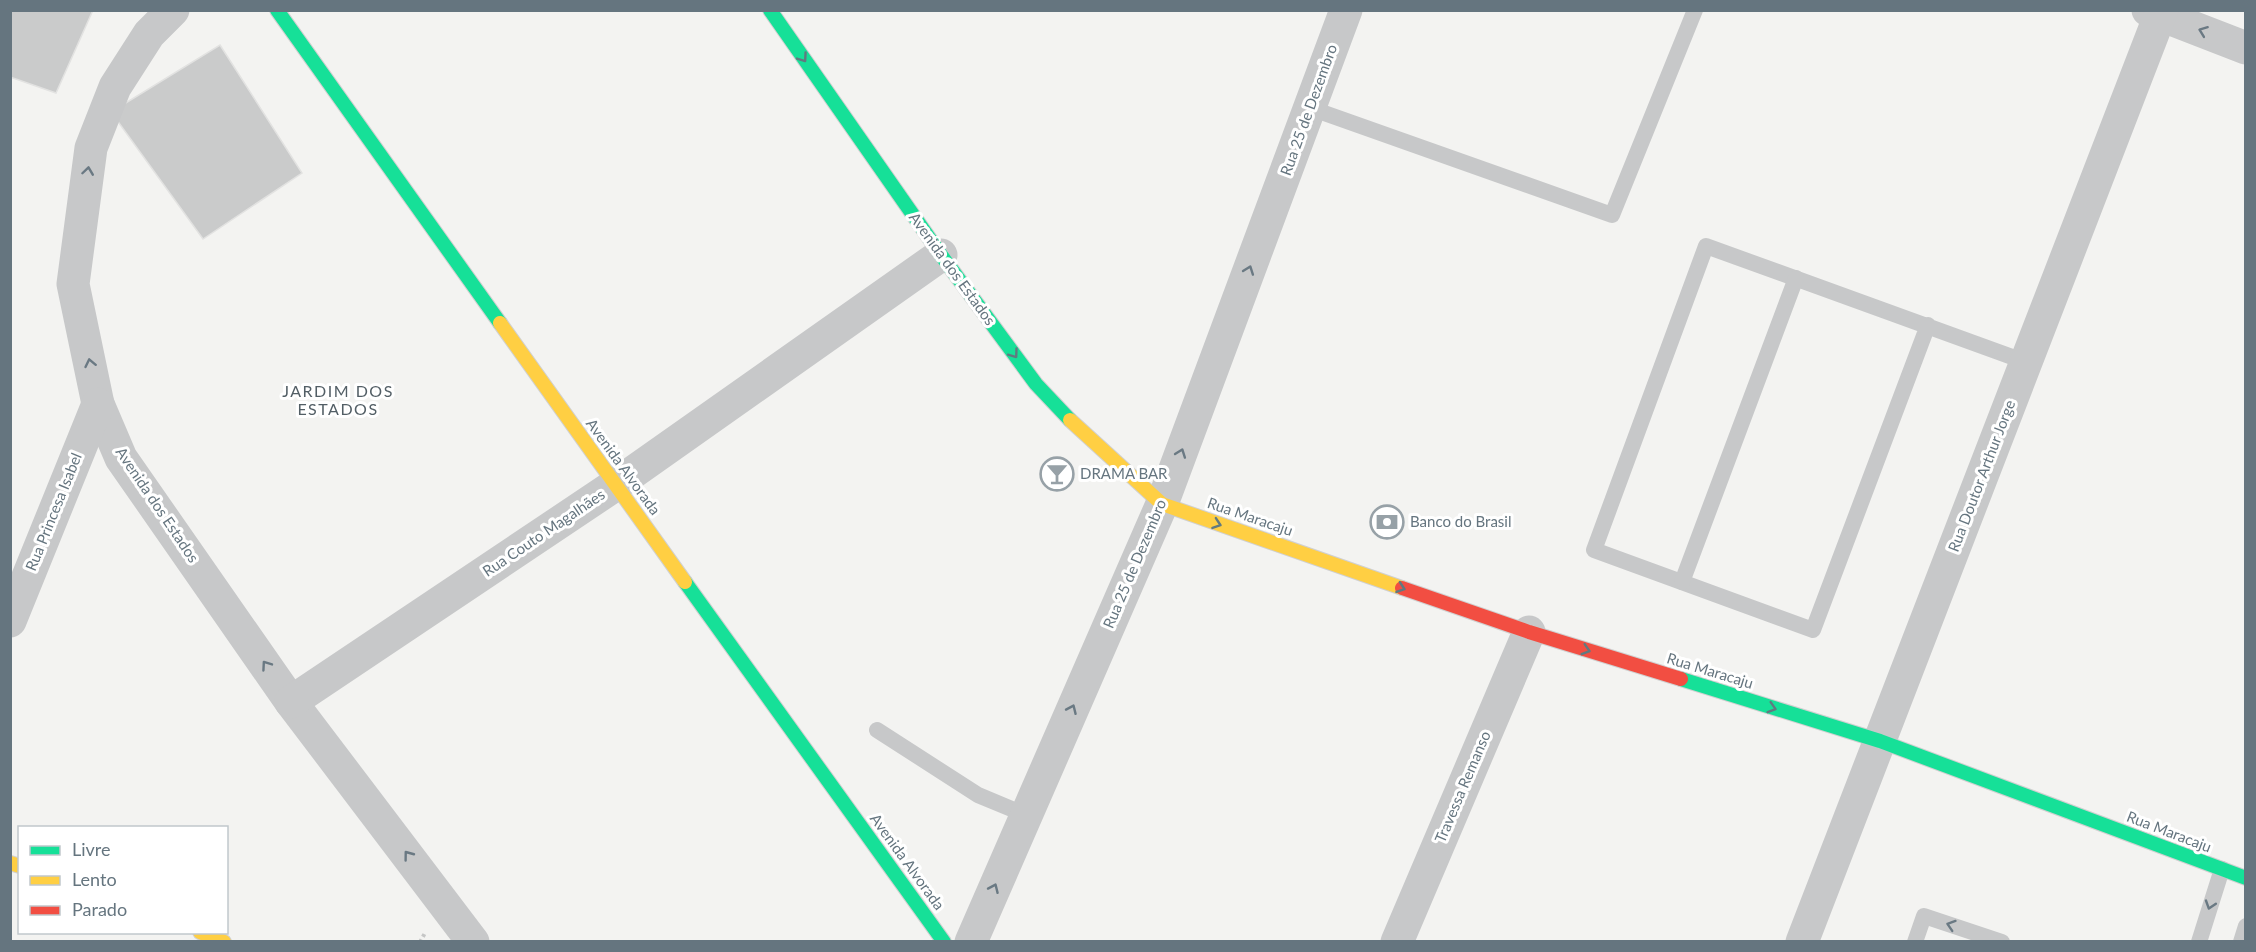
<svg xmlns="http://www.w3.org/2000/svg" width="2256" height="952" viewBox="0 0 2256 952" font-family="Lato,sans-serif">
  <rect width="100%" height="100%" fill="#f3f3f1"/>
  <!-- building -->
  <g fill="#cacbcb" stroke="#e2e2e1" stroke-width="1.5">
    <polygon points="10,10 93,10 56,93 10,77"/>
    <polygon points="220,45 302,173 203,239 111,112"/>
  </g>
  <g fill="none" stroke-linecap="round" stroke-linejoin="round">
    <defs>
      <g id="fast">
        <polyline points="277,10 500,323"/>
        <polyline points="770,10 941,255 1036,384 1070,420"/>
        <polyline points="685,582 944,942"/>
        <polyline points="1681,679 1880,741 2246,878"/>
      </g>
      <g id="slow">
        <polyline points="500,323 685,582"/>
        <polyline points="1070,420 1162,504 1402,588"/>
        <polyline points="10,863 20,866"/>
        <polyline points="200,932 224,942"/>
      </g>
      <polyline id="jam" points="1402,588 1529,632 1681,679"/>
    </defs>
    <!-- fast casing -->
    <use href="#fast" stroke="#d0d0d0" stroke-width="16"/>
    <!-- slow casing -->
    <use href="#slow" stroke="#d0d0d0" stroke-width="16"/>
    <!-- jam casing -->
    <use href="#jam" stroke="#d0d0d0" stroke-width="16"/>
    <!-- path -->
    <polyline stroke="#c5c6c6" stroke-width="4" stroke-dasharray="3 3" stroke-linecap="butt" points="420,942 425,933"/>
    <!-- lane -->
    <g stroke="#c7c8c9" stroke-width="16">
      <polyline points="1310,108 1612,215 1695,10"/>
      <polyline points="1928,325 1813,630 1594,550 1706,246 2026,362"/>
      <polyline points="1682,582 1796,278"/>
      <polyline points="877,730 978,795 1026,815"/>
      <polyline points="1915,942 1924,916 2002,942"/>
      <polyline points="2199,942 2222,869"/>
      <polyline points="2241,942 2246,926"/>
    </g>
    <!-- street -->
    <g stroke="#c7c8c9" stroke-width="33">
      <polyline points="173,10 149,34 115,87 91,148 73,284 98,404 121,458 291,702 473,942"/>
      <polyline points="2148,10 2246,48"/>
      <polyline points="10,621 98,404"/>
      <polyline points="291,702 615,485 941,255"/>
      <polyline points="971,942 1162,504 1346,10"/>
      <polyline points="1397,942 1529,632"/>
      <polyline points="1802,942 2162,10"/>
    </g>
    <!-- fast -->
    <use href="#fast" stroke="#16e098" stroke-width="14"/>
    <!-- slow -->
    <use href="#slow" stroke="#ffcf43" stroke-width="14"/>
    <!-- jam -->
    <use href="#jam" stroke="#f24e42" stroke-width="14"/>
  </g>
  <!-- one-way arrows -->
  <defs><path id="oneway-chevron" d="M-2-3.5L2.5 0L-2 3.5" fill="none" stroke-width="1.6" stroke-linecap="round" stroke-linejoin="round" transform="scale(1.5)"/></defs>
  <g stroke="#6a7983">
    <use href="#oneway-chevron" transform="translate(2203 31) rotate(-159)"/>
    <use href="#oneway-chevron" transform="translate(88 171) rotate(-82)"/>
    <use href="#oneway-chevron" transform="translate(1249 270) rotate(-70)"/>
    <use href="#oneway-chevron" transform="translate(90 363) rotate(-102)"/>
    <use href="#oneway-chevron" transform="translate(1181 453) rotate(-70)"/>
    <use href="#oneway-chevron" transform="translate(266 665) rotate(-125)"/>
    <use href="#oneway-chevron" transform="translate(1072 709) rotate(-66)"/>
    <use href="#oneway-chevron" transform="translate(408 855) rotate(-127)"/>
    <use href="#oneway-chevron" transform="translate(994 888) rotate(-66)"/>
    <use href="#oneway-chevron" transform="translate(2210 905) rotate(108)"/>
    <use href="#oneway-chevron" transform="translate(1951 925) rotate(-162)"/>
  </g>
  <g stroke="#617a80">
    <use href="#oneway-chevron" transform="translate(803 58) rotate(55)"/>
    <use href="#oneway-chevron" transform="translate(1014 354) rotate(54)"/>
    <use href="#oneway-chevron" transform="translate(1217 524) rotate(19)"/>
    <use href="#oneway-chevron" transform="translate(1401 588) rotate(19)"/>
    <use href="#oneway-chevron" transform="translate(1586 650) rotate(17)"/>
    <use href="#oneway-chevron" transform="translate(1772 708) rotate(17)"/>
  </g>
  <!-- icons -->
  <defs>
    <symbol id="bar-ring" viewBox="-11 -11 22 22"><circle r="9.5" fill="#fff" stroke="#97a1a7" stroke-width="1.5"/><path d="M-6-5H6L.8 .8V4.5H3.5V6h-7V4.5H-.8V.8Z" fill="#97a1a7"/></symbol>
    <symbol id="bank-ring" viewBox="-11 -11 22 22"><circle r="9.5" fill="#fff" stroke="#97a1a7" stroke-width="1.5"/><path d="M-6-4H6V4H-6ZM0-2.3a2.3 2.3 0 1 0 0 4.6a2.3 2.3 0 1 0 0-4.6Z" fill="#97a1a7"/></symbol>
  </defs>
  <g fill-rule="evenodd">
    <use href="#bar-ring" x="1038" y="455" width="38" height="38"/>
    <use href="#bank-ring" x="1368" y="503" width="38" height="38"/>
  </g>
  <g text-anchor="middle" stroke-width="6" stroke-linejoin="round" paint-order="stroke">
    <!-- street labels -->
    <g font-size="15" fill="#65757f" stroke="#fff">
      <text transform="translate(1309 110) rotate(-70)" y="5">Rua 25 de Dezembro</text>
      <text transform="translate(952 269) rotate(54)" y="5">Avenida dos Estados</text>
      <text transform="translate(623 467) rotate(54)" y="5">Avenida Alvorada</text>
      <text transform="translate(1982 476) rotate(-69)" y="5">Rua Doutor Arthur Jorge</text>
      <text transform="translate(157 505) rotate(56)" y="5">Avenida dos Estados</text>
      <text transform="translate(54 512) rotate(-68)" y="5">Rua Princesa Isabel</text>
      <text transform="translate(1250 517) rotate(19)" y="5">Rua Maracaju</text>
      <text transform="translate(544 533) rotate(-34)" y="5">Rua Couto Magalhães</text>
      <text transform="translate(1135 564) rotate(-67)" y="5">Rua 25 de Dezembro</text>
      <text transform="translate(1710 671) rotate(17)" y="5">Rua Maracaju</text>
      <text transform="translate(1463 787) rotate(-67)" y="5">Travessa Remanso</text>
      <text transform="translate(2169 832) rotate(21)" y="5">Rua Maracaju</text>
      <text transform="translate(907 862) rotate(54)" y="5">Avenida Alvorada</text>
    </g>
    <!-- poi labels -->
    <g font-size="15" fill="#65757f" stroke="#fff" text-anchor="start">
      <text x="1080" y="479">DRAMA BAR</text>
      <text x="1410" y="527">Banco do Brasil</text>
    </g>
    <!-- neighbourhood labels -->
    <g font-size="16" letter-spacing="1.5" fill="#525e65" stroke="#fff">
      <text x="338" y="397">JARDIM DOS<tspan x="338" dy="18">ESTADOS</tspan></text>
    </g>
  </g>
  <!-- border -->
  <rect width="2256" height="952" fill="none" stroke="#65757f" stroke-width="24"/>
  <!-- legend -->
  <rect x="18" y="826" width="210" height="108" fill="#ffffff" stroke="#c1c8cc" stroke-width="1.5"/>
  <rect x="30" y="846" width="30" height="9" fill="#16e098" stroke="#c1c8cc" stroke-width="1.5"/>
  <text x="72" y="856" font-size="18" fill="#65757f">Livre</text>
  <rect x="30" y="876" width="30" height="9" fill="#ffcf43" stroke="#c1c8cc" stroke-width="1.5"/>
  <text x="72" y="886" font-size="18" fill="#65757f">Lento</text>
  <rect x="30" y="906" width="30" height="9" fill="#f24e42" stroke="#c1c8cc" stroke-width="1.5"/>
  <text x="72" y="916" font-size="18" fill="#65757f">Parado</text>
</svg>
